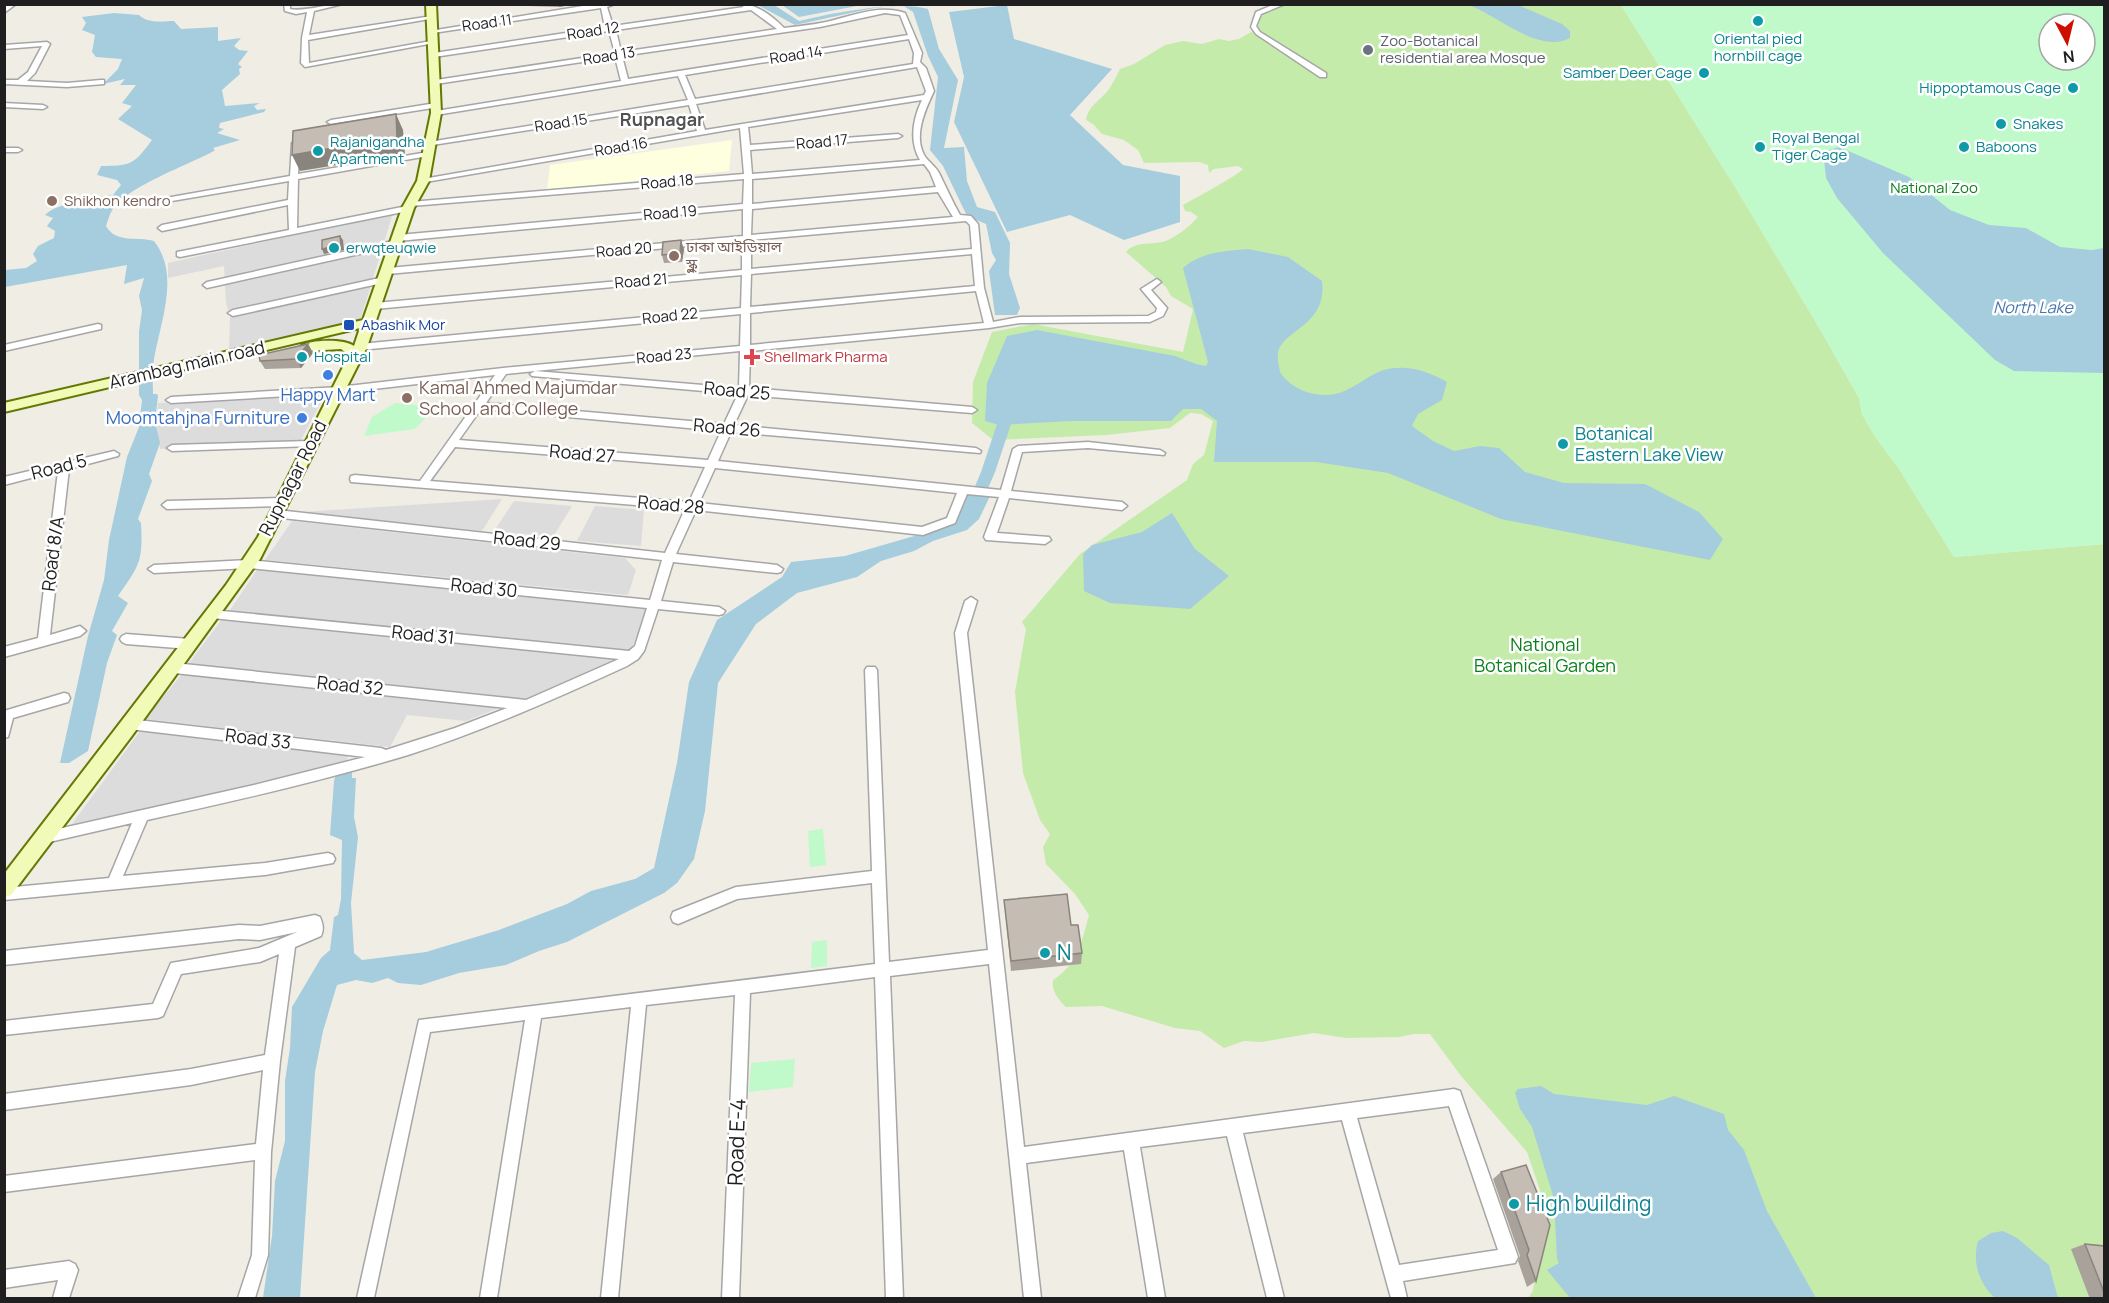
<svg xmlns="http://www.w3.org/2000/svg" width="2109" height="1303" viewBox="0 0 2109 1303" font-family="Manrope,'Noto Sans Bengali',sans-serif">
  <rect width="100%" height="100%" fill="#f0ede5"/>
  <!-- residential -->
  <g fill="#dddcdc">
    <polygon points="393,213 360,321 229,350 230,316 226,303 224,266 168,278 168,263"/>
    <polygon points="326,393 301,440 160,449 156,421 158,403"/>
    <polygon points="502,499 482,531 302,512"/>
    <polygon points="514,501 572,506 553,537 494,531"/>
    <polygon points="595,506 644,510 641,546 577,541"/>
    <polygon points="292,521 625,558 636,570 628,595 265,560"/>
    <polygon points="259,567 649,607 629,654 228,613"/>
    <polygon points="223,618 585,653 616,660 524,702 186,667"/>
    <polygon points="182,674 501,707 466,721 407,715 390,747 145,719"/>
    <polygon points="143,727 349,751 347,760 316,772 72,824"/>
  </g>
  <!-- education -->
  <polygon fill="#fdffdf" points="732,140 729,171 547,190 550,165"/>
  <!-- grass -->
  <path fill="#c5ebaa" d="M1286,5h335l116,185 84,141 38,67 3,16 12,21 25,34 55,88 150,-13v754h-576l5,-7 6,-47 10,-27 -22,-65 -66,-76 -31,-42h-16l-15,3 -53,1 -32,-5 -52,9 -18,-1 -20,7 -24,-17 -25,-3 -73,-22 -36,1c-7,-7 -15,-16 -13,-27 24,-15 29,-39 36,-65l-14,-21 -29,-30 -3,-17 7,-13 -10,-14 -17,-47 -8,-81 11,-63 -4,-7 58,-68 107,-74 6,-16 11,-9 9,-34 -12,-7 -11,-1 -20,15 -64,7 -113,5 -21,-17 1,-41 19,-50 41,-8 150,28 10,-43 -22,-13 -5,-9 -40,-35c9,-12 29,-6 42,-12 12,-6 21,-13 30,-23l-7,-5 -6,-1 -2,-6c9,-5 57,-31 60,-36l-5,-3 -24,3 -5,4 -1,-8 -9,-3 -55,1 -6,-13 -14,-10 -22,-6 -9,-10 -7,-4c3,-17 17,-20 25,-34 3,-5 6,-11 9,-17l14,-5 31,-19 18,-4 19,3 17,-5 10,2 10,-2 19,-11v-9l10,-8z"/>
  <!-- park -->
  <g fill="#c1faca" fill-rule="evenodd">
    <path d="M1621,5h483v539l-150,13 -55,-88 -25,-34 -12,-21 -3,-16 -38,-67 -84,-141zM2049,24h36v36h-36z"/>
    <polygon points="395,403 436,407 415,429 364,436 372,417"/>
    <polygon points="823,829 826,865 810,867 808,831"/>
    <polygon points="827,940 827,966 811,968 812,942"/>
    <polygon points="795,1059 793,1087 749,1092 751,1063"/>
  </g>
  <!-- water -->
  <g fill="#a5cdde">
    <path d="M758,5h16l25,16c32,-8 100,-21 129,-12l11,40 19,31 -14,68 20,-1 3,34 10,26 18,5 15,31 -1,31 11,34 -3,7h-22l-6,-44 7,-11 -4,-7 -6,-29 -19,-8 -24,-50 -13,-16 8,-73 -10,-21 -15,-44 -11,-7 -28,3 -79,17z"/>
    <polygon points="782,5 862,5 799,17"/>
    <polygon points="1007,5 1014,39 1112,69 1070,115 1123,165 1180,176 1180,222 1124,240 1070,215 1007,232 954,122 964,77 949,12"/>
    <path d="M1469,5h49l44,19 8,7v7c-31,16 -72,-22 -101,-33z"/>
    <path d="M114,13l25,2c9,9 24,6 35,6l7,8 37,-2v14l23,-3 -7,8 5,4 9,1 -10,13 4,3 -3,2 1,5 -18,16 3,16 35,-3 -6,3 3,4 9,-1 -2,3 -44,11 -1,5 5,1 -7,4 23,7 -27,8 2,2 -3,2c-27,14 -77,32 -96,53 -6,6 -7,13 -10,21 10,18 32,10 48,15 28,36 4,85 -1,125 -1,9 0,19 0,28h4l1,2 -3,25 5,22 -11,31 3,7 -14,38 3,4c2,38 -1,42 -23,73l10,7 -16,28 5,4 -10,28 -19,88 -19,12h-9l28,-127 16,-56 5,-40 18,-83 12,-30 3,-27 -3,-5v-63l3,-22 -3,-14 5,-18 -20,6 3,-19 -122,22v-17l21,-2 11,-7 -4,-7 5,-8 16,-8 1,-7 -8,-5 6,-8 -8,-3c12,-12 34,-11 49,-19l5,1 14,-2 8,-10 -4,-5 -20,-5 4,-9c31,0 33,-2 51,-26l-34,-21 14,-13 -10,-3 14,-18h-16l5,-6 -22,5 15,-15 4,-10 -26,-2 -4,-5 3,-17 -13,-5 4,-7 -4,-6z"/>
    <polygon points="1839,147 1909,177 1950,210 1989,225 2026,228 2060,247 2092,250 2104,248 2104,373 2014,371 1995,360 1883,253 1837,198 1826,178 1824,159 1829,150"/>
    <path d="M1248,249l40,8 34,24c6,45 -41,49 -44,72 -1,6 1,13 2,19 12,19 40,28 62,20 16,-6 30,-20 46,-23 22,-4 41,3 59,13l-5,18 -24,14 -6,12 21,15 21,10 26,-5 19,2 26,24 39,11 81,1 54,28 24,27 -13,21 -209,-41 -113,-46 -72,-11h-102l3,-41 -16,-12h-18l-12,12h-99l-73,4 -14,-4 2,-38 20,-47 30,-6 138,26 21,8 10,2 2,-4 -25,-94c18,-16 42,-17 65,-19z"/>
    <polygon points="967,491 991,494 979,519 967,530 933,541 914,551 881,561 857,577 797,593 756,624 718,683 705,811 694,859 677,883 664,893 567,942 539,951 506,965 459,973 421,985 398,983 388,978 372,983 356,980 337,985 323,1031 315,1072 300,1298 263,1298 272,1236 275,1181 285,1141 285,1081 290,1048 292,1007 321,958 330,950 334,917 338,915 341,899 342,840 330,835 334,781 337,771 352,767 352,778 356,778 354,817 358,837 351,903 354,953 362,960 426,952 499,930 567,904 591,891 635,879 654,868 677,763 689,682 717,620 782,577 791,562 845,556 949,526 956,521"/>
    <polygon points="1172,513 1195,549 1229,576 1190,609 1110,603 1084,591 1083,554 1092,545 1142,532"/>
    <polygon points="1541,1086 1554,1094 1647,1105 1674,1096 1724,1114 1728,1130 1744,1150 1767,1211 1816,1298 1570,1298 1547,1270 1559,1263 1557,1259 1554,1199 1532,1127 1520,1109 1515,1093 1518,1089"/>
    <path d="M2003,1231l14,7 32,27 9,33h-63c-16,-14 -23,-36 -17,-57l13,-8z"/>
  </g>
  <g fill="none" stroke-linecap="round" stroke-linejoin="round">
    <!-- canal -->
    <polygon fill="#a5cdde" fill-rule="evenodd" points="1011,399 1018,403 995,472 978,512 968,512 966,508 981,472 1004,403"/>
    <defs>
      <g id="street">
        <polygon points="8,4 16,4 4,13 4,7"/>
        <path d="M284,4h6v5c13,3 37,-5 53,-5l-29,7 -5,24 123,-19 3,2 -127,22 1,23 122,-22 3,2 -129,24 -4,-4 1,-25 5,-26 -11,2 -11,-3z"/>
        <path d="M595,4h20l-8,3 6,19 131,-19 -5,-3c18,0 32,11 45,24 14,-2 28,-3 42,-6 26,-6 53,-18 79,-9l17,40 -2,9 6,6 8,23c-9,19 -22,47 -8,67 4,5 10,9 13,15 7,14 13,28 21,42l11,1 7,8 6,64 9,34 27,-5 128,-1 8,-4 1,-4 -16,-19 16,-10 4,3 -10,8 16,18 -4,8 -13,6 -130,1 -31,5 -239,23 -1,37 223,19 5,3 -5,3 -224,-18 -14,30 242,23 5,3 -1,2 -249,-21 -13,29 283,29 12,-41 5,-3 70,-4 72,8 5,3 -1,2 -76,-7 -66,4 -11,39 111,11 5,4 -5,4 -113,-12 -12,35 52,4 2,3 -6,4 -59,-4 -2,-3 15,-40 -32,-3 -12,29 -32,12 -227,-25 -20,44 101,11 6,4 -2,3 -4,1 -104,-11 -12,39 58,6 6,4 -2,3 -4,1 -61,-6 -14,42 -6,8 -11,7c-72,33 -144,65 -219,89 -86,26 -173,46 -261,65l-24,56 142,-13 63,-10 5,2 2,4 -2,4 -68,12 -261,25v-12l105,-10 23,-55 -87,20 -5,-2 -2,-4 2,-4 214,-48 111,-28 -236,-28 -4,-1 -2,-4 2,-4 4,-1 252,29 5,2 69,-22 52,-20 -333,-35 -4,-2 -2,-3 2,-3 4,-2 352,37 93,-41 -407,-41 -6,-4 2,-3 4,-1 417,41 6,-5 12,-38 -399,-40 -94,5 -6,-4 6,-4 94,-5 402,40 12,-40 -389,-43 -1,-3 5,-4 388,43 20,-44 -334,-27 -1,-3 1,-3 4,-1 65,6 75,-106 -156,18 -168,10 -5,-3 5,-3 168,-10 164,-19 237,-22 1,-32 -381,36 -5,-3 5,-3 381,-36 1,-33 -367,34 -5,-3 5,-3 367,-33v-29l-354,33 -4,-3 4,-3 355,-32v-27l-345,32 -4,-3 4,-3 345,-31 1,-25 -333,27v4l-3,1 -228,46 -3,-1v-4l112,-22 -1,-25 -126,26 -4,-3 4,-3 126,-25 1,-19 -129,22 -4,-2 4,-2 130,-23 2,-33 4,-2 4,2 -2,31 130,-22 4,2 -4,2 -130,23 -1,49 110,-22v-4h3l334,-28 -4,-46 -320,55v-4h3l274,-48 -8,-26 -263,41 -1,-2 4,-2 259,-42 -10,-24 -242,39 -4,-2 4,-2 185,-30 -6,-24 -179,27 -4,-2 4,-2 179,-27 -6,-22 -175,26 -4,-2 4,-2 171,-26 -4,-19 -168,25 -3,-2zM751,10l26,19 -156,23 -5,-22zM885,13l15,2 8,20 -280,44 -6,-23 198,-29zM909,39l5,14 -1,11 -218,35 -10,-24zM917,67l9,24 -2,4 -219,35 -9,-26zM922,100c-9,19 -13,41 -2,60l-168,14 -2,-24 148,-12 4,-2 -4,-2 -148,11 -2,-18zM924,164l6,8 6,15 -184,17v-25zM938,192l15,25 -202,18 1,-26zM966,221l4,4 2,24 -221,20v-29zM972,254l3,32 -225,21 1,-33zM976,291l8,32 -234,22v-32zM740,351l-1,37 -204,-17zM535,371l-5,3 2,2 206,18 -14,30 -238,-21 20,-29zM481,409l240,22 -13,29 -249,-20zM455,447l250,20 -16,35 -259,-21zM715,468l242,25 -10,25 -25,9 -223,-24z"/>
        <polygon points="1275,4 1285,4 1261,14 1256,26 1260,32 1326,73 1326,77 1320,77 1256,34 1251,27 1256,12"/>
        <polygon points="47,42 50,44 35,73 27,81 67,83 101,80 104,80 104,84 67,87 4,84 4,80 18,80 28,72 42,46 4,49 4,45"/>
        <polygon points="4,103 43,105 47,107 43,109 4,107"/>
        <polygon points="436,103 439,103 439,107 331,124 327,122 331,120"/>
        <polygon points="4,148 18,148 22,150 18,152 4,152"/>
        <polygon points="397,240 401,243 400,245 207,288 203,285 207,282"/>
        <polygon points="384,277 387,278 387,282 233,316 228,313 233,310"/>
        <polygon points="98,324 101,325 101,329 4,351 4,345"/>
        <polygon points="310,441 315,444 314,446 172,451 167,448 172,445"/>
        <polygon points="114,451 119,454 118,456 69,469 50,635 80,626 86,631 80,636 4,657 4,647 38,638 58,471 4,485 4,477"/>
        <polygon points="281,498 286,502 281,506 167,509 162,505 167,501"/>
        <path d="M971,597l6,4 -10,32 57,514 430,-58 6,2 2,6 56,160 -3,6 -112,18 4,17h-16l-49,-178 -99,13 41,165h-17l-40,-162 -87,11 25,151h-17l-24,-148 -98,13 15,135h-17l-35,-334 -99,12 13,322h-17l-11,-321 -125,16 -11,305h-17l13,-303 -89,10 -28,293h-17l30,-291 -90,11 -44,280h-17l45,-278 -95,12 -56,266h-17l62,-278 456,-56 -3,-81 -135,16 -59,25 -5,-2 -2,-5 2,-5 63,-25 136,-16 -7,-201 2,-3h8l2,3 12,292 99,-12 -33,-317 10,-32zM1449,1106l49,144 -99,15 -42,-147z"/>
        <polygon points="126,634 190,639 194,641 196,644 194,647 190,649 126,644 122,642 120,639 122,636"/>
        <polygon points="64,693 68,694 70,698 68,702 13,718 8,737 4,738 4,711"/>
        <path d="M315,915l5,2c3,7 4,12 1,19l-26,11 -15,114 -9,91 -3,103 -13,43h-17l14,-43 3,-95 -251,32v-16l252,-32 7,-74 -72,15 -187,25v-16l187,-25 74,-14 14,-101 -19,8 -79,12 -18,42 -5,2 -154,17v-14l149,-17 18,-41 88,-15 38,-16 -37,8 -21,-1 -235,26v-14l235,-26 21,1z"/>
        <polygon points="69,1261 75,1264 78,1270 69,1298 53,1298 58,1280 4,1288 4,1270"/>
      </g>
      <path id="secondary" d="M426,4h10l5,109 -12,68 -15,27 -47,139 -107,212 -129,178 -120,158 -7,2v-23l222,-289 32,-48 91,-182 -8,-6 -34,2 -7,-4c9,-8 44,-8 54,-1l6,-18 -356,84v-9l359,-83 39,-112 15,-27 14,-68z"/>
    </defs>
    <!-- street casing -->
    <use href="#street" stroke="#a6a6a6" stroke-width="3"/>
    <!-- secondary casing -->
    <use href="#secondary" stroke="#647903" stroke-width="4"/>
    <!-- street -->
    <use href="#street" fill="#fff" fill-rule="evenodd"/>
    <!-- secondary -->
    <use href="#secondary" fill="#f2fab8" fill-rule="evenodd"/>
  </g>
  <!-- wall -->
  <g fill="#a9a29b">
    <polygon points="528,4 576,4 559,7 528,6"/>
    <polygon points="684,249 682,262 664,263 662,255"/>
    <polygon points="308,344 313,353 301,368 265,369 260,361"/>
    <polygon points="1004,900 1071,925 1082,953 1081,964 1011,971"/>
    <polygon points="1526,1165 1536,1281 1527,1287 1518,1261 1520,1256 1493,1179 1501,1172"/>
    <polygon points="2085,1244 2104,1246 2104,1299 2090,1299 2071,1249"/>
  </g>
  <!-- shaded-wall -->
  <g fill="#8a847e">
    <polygon points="558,4 576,4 559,7"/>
    <polygon points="396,114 403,130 405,154 300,171 292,155"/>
    <polygon points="340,236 343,240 344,250 324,254 322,249"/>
    <polygon points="681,240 684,249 682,262 680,253"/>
    <polygon points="308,344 313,353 301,368 296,359"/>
  </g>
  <!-- building -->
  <g fill="#c5bcb4" stroke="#8a847e" stroke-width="1.5">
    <polygon points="396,114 397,137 292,155 293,131"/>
    <polygon points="340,236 341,245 322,249 322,240"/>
    <polygon points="681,240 680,253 662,255 663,242"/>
    <polygon points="308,344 296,359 260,361 259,355"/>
    <polygon points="1067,894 1071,925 1078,925 1082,953 1011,961 1004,900"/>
    <polygon points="1526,1165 1550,1225 1536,1281 1527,1255 1529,1250 1501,1172"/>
    <polygon points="2085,1244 2104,1246 2104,1292"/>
  </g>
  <!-- markers -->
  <g fill="#0f9aa8" stroke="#fff" stroke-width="2">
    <circle cx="1758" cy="21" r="6"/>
    <circle cx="1704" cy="73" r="6"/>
    <circle cx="2073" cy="88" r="6"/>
    <circle cx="2001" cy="124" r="6"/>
    <circle cx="1760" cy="147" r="6"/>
    <circle cx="1964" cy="147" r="6"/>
    <circle cx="318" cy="151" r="6"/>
    <circle cx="334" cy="248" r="6"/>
    <circle cx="302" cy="357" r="6"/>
    <circle cx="1563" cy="444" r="6"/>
    <circle cx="1045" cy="953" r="6"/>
    <circle cx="1514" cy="1204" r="6"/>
  </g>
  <circle fill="#6b7280" stroke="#fff" stroke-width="2" cx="1368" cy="50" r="6"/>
  <g fill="#8d6e63" stroke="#fff" stroke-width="2">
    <circle cx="52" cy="201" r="6"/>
    <circle cx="674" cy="256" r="6"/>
    <circle cx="407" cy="398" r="6"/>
  </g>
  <rect fill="#1a4fb4" stroke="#fff" stroke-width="2" x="343" y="319" width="12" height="12" rx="3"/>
  <path fill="#e0444e" stroke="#fff" stroke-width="2" d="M749 348h6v6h6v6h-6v6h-6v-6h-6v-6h6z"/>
  <g fill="#3f7fe0" stroke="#fff" stroke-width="2">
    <circle cx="328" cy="375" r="6"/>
    <circle cx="302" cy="418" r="6"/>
  </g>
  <g text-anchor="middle" stroke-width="5" stroke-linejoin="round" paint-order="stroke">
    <!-- far-street labels -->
    <g font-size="15" fill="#1f1f1f" stroke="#fff">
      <text transform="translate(487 23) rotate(-8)" y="5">Road 11</text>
      <text transform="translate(593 31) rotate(-9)" y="5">Road 12</text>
      <text transform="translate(796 55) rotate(-9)" y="5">Road 14</text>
      <text transform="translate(609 56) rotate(-9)" y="5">Road 13</text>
      <text transform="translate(561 123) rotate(-9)" y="5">Road 15</text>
      <text transform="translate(822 142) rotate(-5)" y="5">Road 17</text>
      <text transform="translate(621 147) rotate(-10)" y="5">Road 16</text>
      <text transform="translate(667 182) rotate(-5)" y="5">Road 18</text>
      <text transform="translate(670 213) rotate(-5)" y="5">Road 19</text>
      <text transform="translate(624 250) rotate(-5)" y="5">Road 20</text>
      <text transform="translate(641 281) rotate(-5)" y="5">Road 21</text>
      <text transform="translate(670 316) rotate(-6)" y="5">Road 22</text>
      <text transform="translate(664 356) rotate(-5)" y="5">Road 23</text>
    </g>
    <!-- far-culture labels -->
    <g font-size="15" fill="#0d838f" stroke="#fff" text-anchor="start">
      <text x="1758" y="44" text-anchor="middle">Oriental pied<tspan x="1758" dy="17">hornbill cage</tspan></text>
      <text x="1692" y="78" text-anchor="end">Samber Deer Cage</text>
      <text x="2061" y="93" text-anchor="end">Hippoptamous Cage</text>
      <text x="2013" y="129">Snakes</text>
      <text x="1772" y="143">Royal Bengal<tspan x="1772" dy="17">Tiger Cage</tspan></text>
      <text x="330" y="147">Rajanigandha<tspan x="330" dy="17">Apartment</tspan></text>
      <text x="1976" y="152">Baboons</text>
      <text x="346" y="253">erwqteuqwie</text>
      <text x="314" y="362">Hospital</text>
    </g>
    <!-- far-worship labels -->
    <g font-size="15" fill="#5b616d" stroke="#fff" text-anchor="start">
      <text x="1380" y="46">Zoo-Botanical<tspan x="1380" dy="17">residential area Mosque</tspan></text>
    </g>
    <!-- far-park labels -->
    <g font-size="15" fill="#0a801c" stroke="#fff">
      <text x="1934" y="193">National Zoo</text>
    </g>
    <!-- far-education labels -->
    <g font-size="15" fill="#785e54" stroke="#fff" text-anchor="start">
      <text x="64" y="206">Shikhon kendro</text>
      <text x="686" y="252">ঢাকা আইডিয়াল<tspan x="686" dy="17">স্কুল</tspan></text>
    </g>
    <!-- far-transit labels -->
    <g font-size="15" fill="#164399" stroke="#fff" text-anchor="start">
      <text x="361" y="330">Abashik Mor</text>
    </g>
    <!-- far-health labels -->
    <g font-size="15" fill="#be3a42" stroke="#fff" text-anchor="start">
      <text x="764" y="362">Shellmark Pharma</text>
    </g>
    <!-- far-water labels -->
    <g font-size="16" font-style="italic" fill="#4976b0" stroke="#fff">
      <text x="2033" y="313">North Lake</text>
    </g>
    <!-- far-quarter labels -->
    <g font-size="18" font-weight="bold" fill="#525252" stroke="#fff">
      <text x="662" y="126">Rupnagar</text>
    </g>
    <!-- street labels -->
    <g font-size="18" fill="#1f1f1f" stroke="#fff">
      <text transform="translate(187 365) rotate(-13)" y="6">Arambag main road</text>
      <text transform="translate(737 391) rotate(5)" y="6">Road 25</text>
      <text transform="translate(727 428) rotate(5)" y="6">Road 26</text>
      <text transform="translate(582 454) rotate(5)" y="6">Road 27</text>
      <text transform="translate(59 467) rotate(-14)" y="6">Road 5</text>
      <text transform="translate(293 478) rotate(-63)" y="6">Rupnagar Road</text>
      <text transform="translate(671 505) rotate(5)" y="6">Road 28</text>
      <text transform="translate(527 541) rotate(6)" y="6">Road 29</text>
      <text transform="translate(53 554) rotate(-83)" y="6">Road 8/A</text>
      <text transform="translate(484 588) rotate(6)" y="6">Road 30</text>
      <text transform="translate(423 635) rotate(6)" y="6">Road 31</text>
      <text transform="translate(350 686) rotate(6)" y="6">Road 32</text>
      <text transform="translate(258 739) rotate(7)" y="6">Road 33</text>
    </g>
    <!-- education labels -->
    <g font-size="18" fill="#785e54" stroke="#fff" text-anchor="start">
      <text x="419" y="394">Kamal Ahmed Majumdar<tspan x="419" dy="21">School and College</tspan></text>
    </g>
    <!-- shop labels -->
    <g font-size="18" fill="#366cbe" stroke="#fff">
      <text x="328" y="401">Happy Mart</text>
      <text x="290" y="424" text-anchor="end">Moomtahjna Furniture</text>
    </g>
    <!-- culture labels -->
    <g font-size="18" fill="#0d838f" stroke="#fff" text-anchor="start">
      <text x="1575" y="440">Botanical<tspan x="1575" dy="21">Eastern Lake View</tspan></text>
    </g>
    <!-- park labels -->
    <g font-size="18" fill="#0a801c" stroke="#fff">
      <text x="1545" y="651">National<tspan x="1545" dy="21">Botanical Garden</tspan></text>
    </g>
    <!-- near-culture labels -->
    <g font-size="21" fill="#0d838f" stroke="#fff" text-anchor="start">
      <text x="1057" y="960">N</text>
      <text x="1526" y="1211">High building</text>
    </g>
    <!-- near-street labels -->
    <g font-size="21" fill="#1f1f1f" stroke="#fff">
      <text transform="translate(737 1142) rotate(-88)" y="7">Road E-4</text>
    </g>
  </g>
  <!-- border -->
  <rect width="2109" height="1303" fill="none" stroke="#1f1f1f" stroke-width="12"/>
  <!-- north arrow -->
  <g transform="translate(2067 42) rotate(173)"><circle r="28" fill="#ffffff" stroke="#a5a5a5" stroke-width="1.5"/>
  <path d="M0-4.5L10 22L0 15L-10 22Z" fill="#ce0f00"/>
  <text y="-9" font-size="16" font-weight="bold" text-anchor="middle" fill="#1f1f1f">N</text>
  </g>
</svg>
